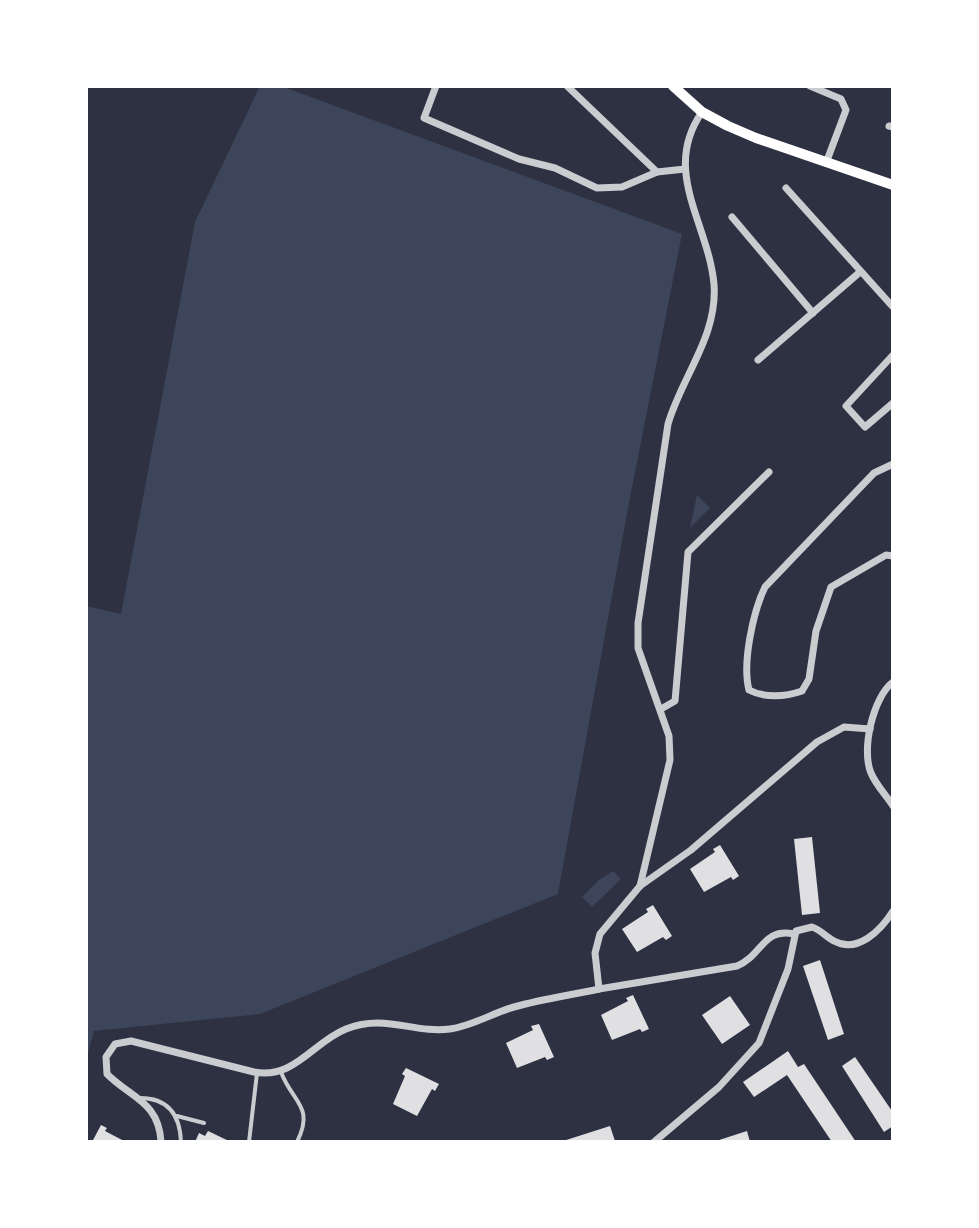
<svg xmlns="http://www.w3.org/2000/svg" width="979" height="1228" viewBox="0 0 979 1228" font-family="Manrope,sans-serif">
  <rect width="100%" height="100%" fill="#2d3142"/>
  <!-- green -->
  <g fill="#3c4559">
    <polygon points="260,86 281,86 682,234 628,508 558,894 260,1014 94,1031 86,1060 86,606 121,614 195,222"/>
    <polygon points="697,495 710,508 690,528"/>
    <polygon points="613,871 621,879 592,907 582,897 599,880"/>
  </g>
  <!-- building -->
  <g fill="#e0e0e3">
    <polygon points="812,837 820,913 802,915 794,839"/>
    <polygon points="720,845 739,876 733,880 731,877 704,892 690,869 715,852 713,849"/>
    <polygon points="653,905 672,936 666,940 663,937 637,952 622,929 648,912 646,909"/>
    <polygon points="820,960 844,1034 828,1040 803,966"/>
    <polygon points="633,995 649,1029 642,1032 640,1029 612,1040 601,1015 628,1001 626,998"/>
    <polygon points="730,996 750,1025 722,1044 702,1015"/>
    <polygon points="539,1024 554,1057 547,1060 545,1057 517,1068 506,1043 533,1030 531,1026"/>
    <polygon points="788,1051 798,1067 804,1064 856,1142 832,1142 787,1075 754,1097 743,1082"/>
    <polygon points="855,1057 892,1111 893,1126 884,1132 842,1066"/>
    <polygon points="406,1068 439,1084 435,1091 432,1089 417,1116 393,1104 405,1076 402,1074"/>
    <polygon points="101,1125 107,1128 105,1131 126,1142 92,1142"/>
    <polygon points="610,1126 615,1141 563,1142 563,1141"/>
    <polygon points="208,1131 231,1142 195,1142 199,1133 205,1136"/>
    <polygon points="747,1131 750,1142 716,1142 716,1141"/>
  </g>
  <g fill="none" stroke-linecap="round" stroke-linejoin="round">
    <!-- service -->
    <g stroke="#caccd0" stroke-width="4">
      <path d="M281,1072c11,30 34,34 16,70"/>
      <path d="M140,1098c29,0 40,18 41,44"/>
      <polyline points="177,1116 204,1123"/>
      <polyline points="249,1142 257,1073"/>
    </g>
    <!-- minor -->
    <g stroke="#caccd0" stroke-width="7">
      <polyline points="436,86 424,118 519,159 555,168 597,188 622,187 657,172 567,86"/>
      <polyline points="810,86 841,99 846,110 826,163"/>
      <polyline points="889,126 893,127"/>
      <polyline points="657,172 685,169"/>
      <polyline points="786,188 893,307"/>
      <polyline points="732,217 813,313"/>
      <polyline points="893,355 846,406 865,427 893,403"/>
      <polyline points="758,360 860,272"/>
      <path d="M893,464l-19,9 -109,114c-12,25 -23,76 -16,103 15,8 36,7 53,1l7,-12 7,-48 15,-44 55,-32 7,1"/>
      <path d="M893,682c-20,15 -32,68 -22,91 5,12 15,22 22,33"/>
      <polyline points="661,709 675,701 688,552 769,472"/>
      <path d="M640,886l30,-126 -1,-24 -31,-88v-25l30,-199c14,-48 50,-88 46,-140 -6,-62 -53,-113 -12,-172"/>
      <path d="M599,989l138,-23c25,-10 26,-39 57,-32"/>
      <path d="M161,1142c-2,-40 -30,-44 -54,-68l-1,-17 9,-13 16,-3 123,31c40,8 59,-30 92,-43 39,-16 68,5 104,0 23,-3 42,-16 64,-22 28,-8 57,-12 85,-18l-4,-36 5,-19 40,-48 51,-36 126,-108 27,-15 26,2"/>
      <path d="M654,1142l65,-55 40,-44 29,-74 8,-38 16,-4c9,3 14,10 22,14 24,13 47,-11 59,-30"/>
    </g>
    <!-- secondary -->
    <polyline stroke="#fff" stroke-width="10" points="673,86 702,112 728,126 756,138 893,185"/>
  </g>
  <!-- border -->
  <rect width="979" height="1228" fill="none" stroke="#ffffff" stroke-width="176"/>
</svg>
